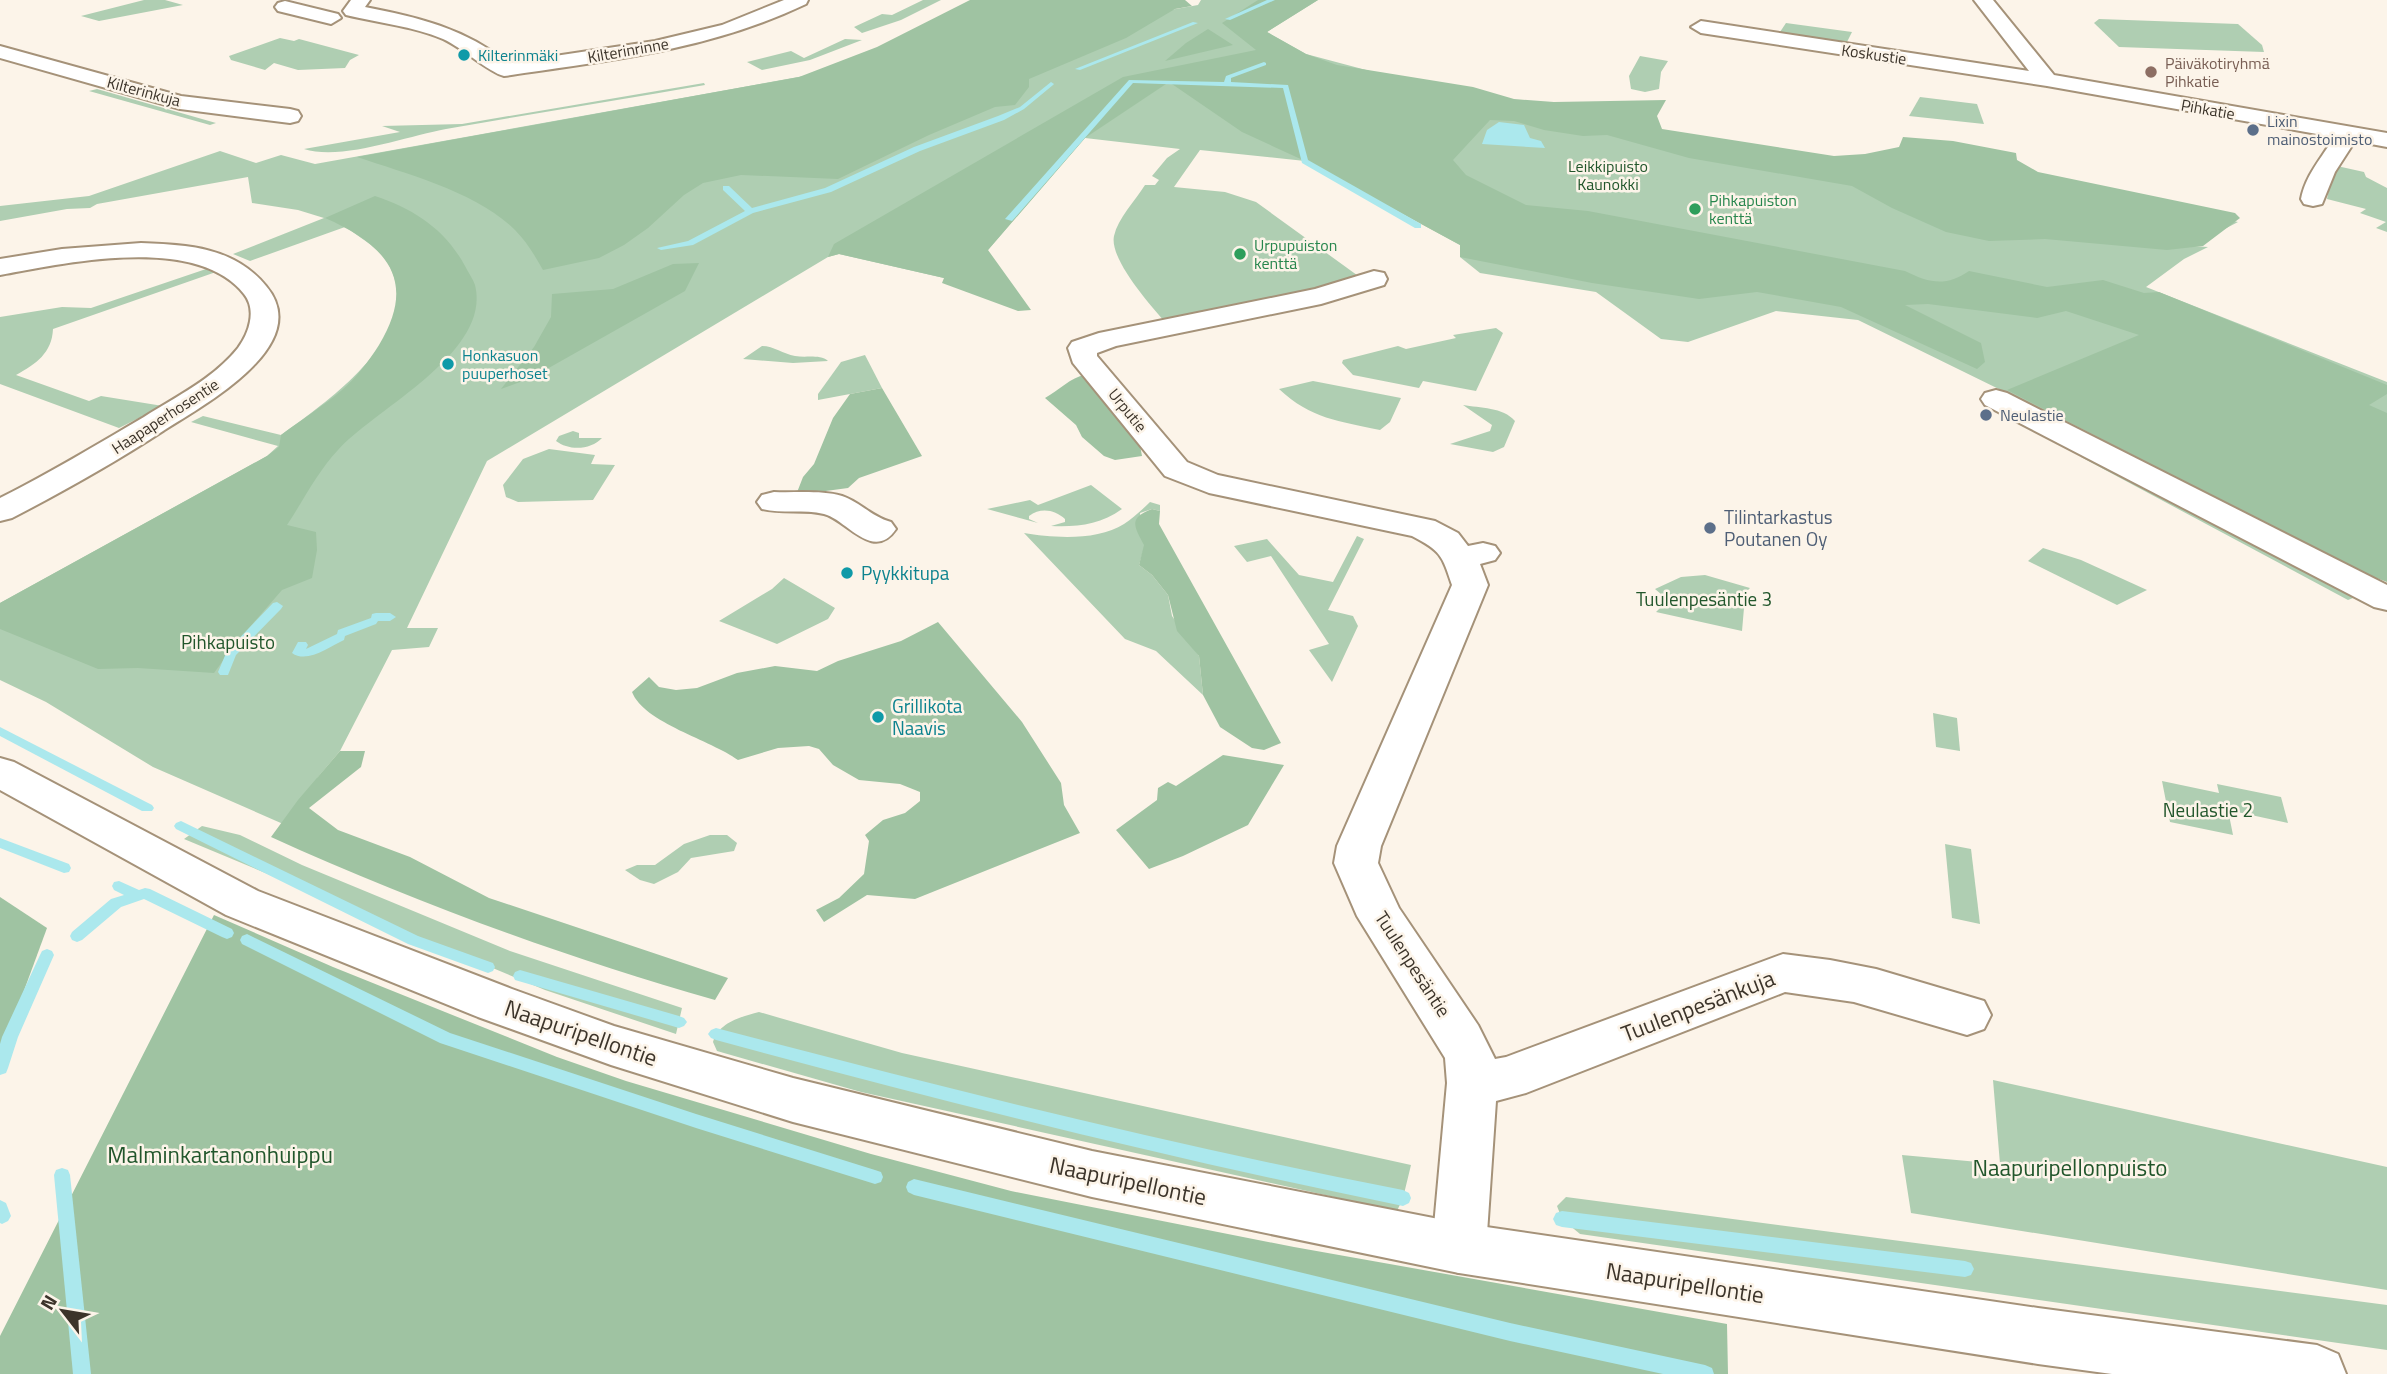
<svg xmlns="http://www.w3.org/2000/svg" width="2387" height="1374" viewBox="0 0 2387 1374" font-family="'Titillium Web',sans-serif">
  <rect width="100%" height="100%" fill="#fcf4e9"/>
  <!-- green -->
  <g fill="#afceb2">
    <polygon points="144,0 165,0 183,5 99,21 81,16"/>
    <polygon points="923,0 941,0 901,20 862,33 854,27 882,14 892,15"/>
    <path d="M1201,0h117l-51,32 39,22 218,58 670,101 44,9 -46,24 16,1 -24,12 -38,28 241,95v197l-81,-28 -297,-157 -151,-74 -82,-9 -88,31 -27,-3 -65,-47 -116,-19 -20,-16v-12l-155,-84 -105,-11 -26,37 51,5 31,10 105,76 -37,8 4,4 -162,33c-15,-17 -57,-64 -52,-87 4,-18 21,-35 31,-51h10l4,-5 -7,-4 15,-18 13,-9 -95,-11 -97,112 -44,28 -105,-24 -11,3 -341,204 -80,167h31l-9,19 -37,3 -52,101 -22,26 -28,50 -137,-60 -107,-65 -46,-22v-77l267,-147 11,-10 -87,-24 12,-6 78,19c47,-34 145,-101 108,-170 -9,-16 -29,-28 -44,-38l-95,34 -17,-7 91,-36 -26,-8 -46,-7 -4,-26 -151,27 -7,4 -23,1 -67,12v-15l89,-10 131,-45 36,12 25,-8 34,9 883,-159z"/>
    <polygon points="2099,19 2238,24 2262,45 2264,52 2119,47 2094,23"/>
    <polygon points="1786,23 1852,32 1847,42 1780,32"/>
    <polygon points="280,38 294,41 299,39 359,55 350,60 345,68 298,70 274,63 265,70 231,60 229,56"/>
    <polygon points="845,39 862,40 810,60 762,70 747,62 791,51 804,58"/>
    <polygon points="1640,56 1668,61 1661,72 1659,89 1645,92 1631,89 1629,76"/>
    <path d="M704,83l1,2c-86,15 -173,29 -259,44 -39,7 -104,32 -142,20l96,-17 -18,-6 80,-2z"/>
    <polygon points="97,89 216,123 210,125 89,91"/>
    <polygon points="1920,97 1977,104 1984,124 1909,116"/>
    <polygon points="2337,166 2364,172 2366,177 2387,188 2387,232 2376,228 2386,222 2360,213 2366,209 2327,199 2331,179"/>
    <path d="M209,268l7,4 -163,57c-1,24 -17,35 -37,46l73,26 12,-5 62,10 -44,22 -119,-44v-67l62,-10 29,1z"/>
    <polygon points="1496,328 1503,333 1476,391 1423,381 1419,388 1353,375 1342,363 1343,360 1398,346 1406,349 1456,338 1453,335"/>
    <path d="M762,346c12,0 21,8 33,10 11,2 25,-2 33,5l-35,2 -50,-4z"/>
    <polygon points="865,355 882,388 818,400 818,394 841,362"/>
    <path d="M1313,381l88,17 -11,24 -10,8c-41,-9 -69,-11 -101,-41z"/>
    <path d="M1463,405c17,3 40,2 52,16l-11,26 -11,5 -43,-8 40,-13 2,-6z"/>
    <path d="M573,431l6,2v5h23c-11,12 -33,13 -46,3l3,-5z"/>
    <polygon points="549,449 595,455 591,464 615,465 593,500 518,502 506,497 503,485 523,459"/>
    <polygon points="2090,453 2358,596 2348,600 2081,457"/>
    <path d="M1091,485l31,24c-22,16 -45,18 -71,17l14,-4v-3c-10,-9 -24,-12 -36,-3v3l9,4 -51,-14 43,-9 8,5z"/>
    <path d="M1150,502l10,3v6l-8,-2 -12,4 5,32 -6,20 13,10 16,20 4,21 27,40 4,39 -47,-44 -31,-12 -101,-106c29,5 74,8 100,-9 9,-6 18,-14 26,-22z"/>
    <polygon points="1357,536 1364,539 1328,610 1353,616 1358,626 1332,682 1309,650 1329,644 1271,556 1247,562 1234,546 1267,539 1299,575 1333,582"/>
    <polygon points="2043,548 2081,560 2147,590 2117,605 2028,561"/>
    <polygon points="1705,575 1750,588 1744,594 1741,602 1744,608 1742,631 1656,612 1668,600 1655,589 1681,577"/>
    <polygon points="784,578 835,608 828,619 777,644 719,621 772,589"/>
    <polygon points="1933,713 1957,718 1960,751 1936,747"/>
    <polygon points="2162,781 2219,793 2217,784 2281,797 2288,823 2228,810 2233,835 2170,822"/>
    <polygon points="202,826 240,835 302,865 510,951 682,1008 676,1034 545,990 184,839"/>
    <polygon points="710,835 727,835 737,843 734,851 691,858 678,872 654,884 640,880 625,870 637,865 655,865 684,844"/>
    <polygon points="1945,844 1971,849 1980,924 1952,918"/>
    <path d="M759,1012l143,41 509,112 -8,33 -6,13 -536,-119 -144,-41 -4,-9c6,-20 28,-25 46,-30z"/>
    <polygon points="1993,1080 2387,1167 2387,1290 1911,1213 1902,1155 2000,1164"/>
    <polygon points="1566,1197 2387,1305 2387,1350 1580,1234 1562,1219 1557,1206"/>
  </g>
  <!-- forest -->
  <g fill="#9fc3a2">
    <path d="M970,0h215l7,6 -17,3 -49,29 -97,41v8l-14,18 -20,2 -66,28 -91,44 -97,-4 -38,8 -19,12 -36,33 -24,17 -25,13 -56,12c-8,-14 -16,-28 -28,-40 -38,-38 -108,-56 -158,-73l442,-80 78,-30z"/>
    <path d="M1258,0h60l-51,32 39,22 31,11 136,22 41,12 40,3 112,-2 -9,16 5,13 172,27 31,-2 34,-7 4,-10 50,4 63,12 1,7 21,12 197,41 5,5 -37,28 -36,4 -122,-11 -56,2 -43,-9 -54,-24 -40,-22 -163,-28 -82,-23 -24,1 -39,-6 -30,-9 -24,-1 -37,40 13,15 60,30 62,6 317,60c24,12 41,16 64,0l78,16 56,-7 41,13 15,-1 228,93v9l-18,11 18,8v169l-29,-11 -351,-181 132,-55 -73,-24 -29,7 -109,-14 -23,1 76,38 4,19 -8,7 -136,-62 -84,-15 -58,7 -107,-16 -132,-26v-12l-155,-84 -63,-29 -73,-50 -84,56 -97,112 43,60 -13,1 -76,-28 2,-5 -105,-24 -11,3 6,-13 289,-167 133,-27 -34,-27z"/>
    <polygon points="1208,29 1233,45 1165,61 1186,43"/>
    <path d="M375,196c39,13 70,33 90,70 3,6 8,13 10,19 17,68 -101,124 -137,165 -20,21 -35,51 -51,75l29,7 1,18 -5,28 -30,12 -47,54 -21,29 -76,-5 -40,1 -98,-40v-26l267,-147 12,-9 2,-12c20,-15 42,-29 61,-45 14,-12 27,-29 37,-45 39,-64 8,-100 -54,-127z"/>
    <polygon points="699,263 685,291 531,378 501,389 534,347 551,317 552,294 613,289 673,264"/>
    <path d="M1085,375l54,65 3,16 -27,4 -11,-4 -22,-19 -6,-12 -31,-27c13,-7 26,-21 40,-23z"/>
    <polygon points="882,388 922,456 859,478 848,488 796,495 803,477 814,464 833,418 850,394"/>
    <path d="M1152,509l8,2 -1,13 122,219 -17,7 -12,-2 -32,-21 -17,-32 -4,-39 -22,-25 -9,-36 -16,-20 -13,-10 5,-20c-10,-19 -16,-27 8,-36z"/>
    <path d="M938,622l84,100 39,61 3,22 16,28 -165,66 -48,-4 -43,27 -8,-12 23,-12 25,-24 5,-33 -4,-6 18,-15 22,-7 15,-12v-9l-20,-8 -41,-4 -26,-15 -14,-16 -10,-3 -31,2 -40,12c-27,-20 -94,-37 -106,-68l17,-15 10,10 17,3 21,-2 40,-15 38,-7 42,5 21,-10 63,-20z"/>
    <path d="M340,751h25l-4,16 -52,41 29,22 72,27 79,41 239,80 -13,22c-151,-43 -301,-98 -444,-163l27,-37z"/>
    <polygon points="1223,755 1284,765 1248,825 1183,856 1149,869 1116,830 1157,800 1158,788 1168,782 1176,786"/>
    <polygon points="0,897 47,928 0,1056"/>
    <polygon points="214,915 333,967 557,1057 626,1081 871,1154 1011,1191 1294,1247 1727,1324 1728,1374 0,1374 0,1336"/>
  </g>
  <!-- water -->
  <polygon fill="#abe8ed" points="1499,122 1524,125 1530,138 1541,141 1545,148 1482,144 1487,130"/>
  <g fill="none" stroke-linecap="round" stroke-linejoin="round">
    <!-- stream -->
    <g fill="#abe8ed" fill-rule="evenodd">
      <polygon points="1267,0 1275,0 1230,20 1225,19"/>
      <polygon points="1193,22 1198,23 1080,70 1075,69"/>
      <polygon points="1264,62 1266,63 1266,65 1231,78 1231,82 1288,85 1308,160 1421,224 1421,228 1415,228 1302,163 1283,88 1133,83 1012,221 1005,219 1129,80 1224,82 1226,76"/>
      <polygon points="1051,82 1054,84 1053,85 1024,109 1004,120 920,151 831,192 753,213 693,245 661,250 657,248 688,241 745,211 723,190 723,186 729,186 752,208 825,188 914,147 998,116 1020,107"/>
      <polygon points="277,602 283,606 281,609 236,655 228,675 220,675 218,672 227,651 273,603"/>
      <path d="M376,613h14l6,4 -6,4h-12l-2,3 -31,12 -1,4c-15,7 -37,24 -52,13l6,-11h8l2,3 -2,4 31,-15 1,-4 33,-12 1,-4z"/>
      <polygon points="0,727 152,805 154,808 152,811 142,811 0,736"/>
      <polygon points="181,821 418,936 493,963 495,967 493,971 488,973 408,944 176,829 174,826 176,823"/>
      <polygon points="0,838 69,864 71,868 69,872 64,873 0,848"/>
      <polygon points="119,881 139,890 145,888 150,889 232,929 234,933 232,937 227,939 222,937 144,899 121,907 82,940 77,942 72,940 70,936 72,932 111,899 124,895 114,890 112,886 114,882"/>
      <polygon points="247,934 450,1033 696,1114 875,1170 881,1172 883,1177 881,1182 875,1184 696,1128 440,1043 242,944 240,940 242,936"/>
      <polygon points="47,949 52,951 54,955 18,1037 8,1068 6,1073 0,1075 0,1044 2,1037 40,955 42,951"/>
      <polygon points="520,970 679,1016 684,1018 687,1022 684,1026 679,1028 515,980 513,976 515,972"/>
      <path d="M716,1028c228,60 456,117 687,162l6,3 2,5 -2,5 -6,3c-231,-47 -459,-104 -687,-166l-5,-2 -3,-4 3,-4z"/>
      <polygon points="62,1168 68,1170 70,1175 91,1374 73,1374 54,1175 56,1170"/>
      <polygon points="914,1179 1510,1323 1705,1365 1712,1368 1714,1374 1663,1374 1510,1341 914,1195 908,1192 906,1187 908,1182"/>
      <polygon points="0,1200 6,1203 11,1216 8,1221 2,1224 0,1223"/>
      <polygon points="1562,1211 1965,1261 1971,1263 1974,1269 1971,1275 1965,1277 1562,1227 1556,1225 1553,1219 1556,1213"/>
    </g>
    <defs>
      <g id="street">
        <path d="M351,0h19l-5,7c53,10 101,22 143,56l147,-22 67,-16 62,-25h24l-2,4c-96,46 -198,57 -302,72 -16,-4 -41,-28 -61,-37 -31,-13 -64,-16 -97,-24l-3,-4z"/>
        <path d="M1974,0h19l61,75 333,58v14l-32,-6 -20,31 -13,32 -9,2 -9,-2 -3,-5c5,-25 21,-41 33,-62l-287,-51 -346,-53 -10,-6 10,-6 328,50z"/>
        <polygon points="285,1 338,14 341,18 331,24 278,11 275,7 278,3"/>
        <polygon points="0,46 181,96 290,109 298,111 301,116 298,121 290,123 180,109 0,58"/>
        <path d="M141,243c48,2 93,4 125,43 50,59 -64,120 -103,145 -49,32 -99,60 -151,87l-12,3v-23c50,-25 96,-53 144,-81 33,-21 69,-38 94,-69 11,-15 19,-38 6,-54 -48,-60 -177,-31 -244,-19v-16l62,-10z"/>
        <path d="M1374,271l10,2 3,6 -3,6 -63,19 -205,42 -19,7v3l90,106 31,13 217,46 23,12 10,13 15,-3 12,3 5,7 -5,7 -15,4 8,21 -107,261 -3,17 21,45 79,117 17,34 11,-2 277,-103 47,6 46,9 108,32 7,14 -7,14 -17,6 -113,-33 -69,-10 -259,101 -30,8 -10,147 -8,18 -19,7 -19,-7 -8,-18 15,-165 -2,-25 -88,-142 -23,-53 3,-17 115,-261c-10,-30 -11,-34 -40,-49l-203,-43 -44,-17 -92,-113 -5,-15 4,-6 27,-9 216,-44z"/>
        <polygon points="1996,390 2007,393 2387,585 2387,610 2374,607 1985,405 1981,399 1985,393"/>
        <path d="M774,492c21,1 47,-2 68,4 18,6 30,21 49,26l5,7c-23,34 -50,-10 -72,-15 -20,-5 -42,0 -62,-5l-5,-7 5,-7z"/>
      </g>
      <polygon id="secondary" points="0,758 14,762 258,891 512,989 614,1026 793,1078 1092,1151 1459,1223 2038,1308 2317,1345 2338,1354 2346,1374 2112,1374 2038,1364 1459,1273 1092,1197 793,1122 611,1065 478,1017 226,915 0,790"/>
    </defs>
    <!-- street casing -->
    <use href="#street" stroke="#a59279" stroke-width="4"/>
    <!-- secondary casing -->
    <use href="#secondary" stroke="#a59279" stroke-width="4"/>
    <!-- street -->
    <use href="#street" fill="#fff" fill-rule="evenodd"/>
    <!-- secondary -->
    <use href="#secondary" fill="#fff" fill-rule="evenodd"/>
  </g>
  <!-- markers -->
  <g fill="#0f9aa8" stroke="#fcf4e9" stroke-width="2.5">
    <circle cx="464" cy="55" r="7"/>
    <circle cx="448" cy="364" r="7"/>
    <circle cx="847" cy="573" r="7"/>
    <circle cx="878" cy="717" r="7"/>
  </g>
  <circle fill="#8d6e63" stroke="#fcf4e9" stroke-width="2.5" cx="2151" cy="72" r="7"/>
  <g fill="#5c6f8a" stroke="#fcf4e9" stroke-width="2.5">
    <circle cx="2253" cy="130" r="7"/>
    <circle cx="1986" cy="415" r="7"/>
    <circle cx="1710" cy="528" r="7"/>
  </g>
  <g fill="#2e9e5b" stroke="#fcf4e9" stroke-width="2.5">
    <circle cx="1695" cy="209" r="7"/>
    <circle cx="1240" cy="254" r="7"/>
  </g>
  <g text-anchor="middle" stroke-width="5" stroke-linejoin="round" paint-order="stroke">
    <!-- far-street labels -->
    <g font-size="16" fill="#3c342a" stroke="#fcf4e9">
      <text transform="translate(628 50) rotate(-10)" y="6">Kilterinrinne</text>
      <text transform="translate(1874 54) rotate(8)" y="6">Koskustie</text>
      <text transform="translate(144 91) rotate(15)" y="6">Kilterinkuja</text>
      <text transform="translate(2208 109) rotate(10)" y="6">Pihkatie</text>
      <text transform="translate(1128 410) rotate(51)" y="6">Urputie</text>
      <text transform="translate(165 416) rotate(-33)" y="6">Haapaperhosentie</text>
    </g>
    <!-- far-culture labels -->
    <g font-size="16" fill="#0d838f" stroke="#fcf4e9" text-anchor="start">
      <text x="478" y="61">Kilterinmäki</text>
      <text x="462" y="361">Honkasuon<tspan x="462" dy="18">puuperhoset</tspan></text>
    </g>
    <!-- far-education labels -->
    <g font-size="16" fill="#785e54" stroke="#fcf4e9" text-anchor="start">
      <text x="2165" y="69">Päiväkotiryhmä<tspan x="2165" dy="18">Pihkatie</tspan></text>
    </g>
    <!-- far-service labels -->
    <g font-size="16" fill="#4e5e75" stroke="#fcf4e9" text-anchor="start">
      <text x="2267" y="127">Lixin<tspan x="2267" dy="18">mainostoimisto</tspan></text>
      <text x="2000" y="421">Neulastie</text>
    </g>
    <!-- far-park labels -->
    <g font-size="16" fill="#21562b" stroke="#fcf4e9">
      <text x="1608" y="172">Leikkipuisto<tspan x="1608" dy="18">Kaunokki</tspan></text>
    </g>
    <!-- far-leisure labels -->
    <g font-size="16" fill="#27864d" stroke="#fcf4e9" text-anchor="start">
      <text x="1709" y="206">Pihkapuiston<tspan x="1709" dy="18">kenttä</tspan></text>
      <text x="1254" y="251">Urpupuiston<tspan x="1254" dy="18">kenttä</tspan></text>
    </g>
    <!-- service labels -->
    <g font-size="19" fill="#4e5e75" stroke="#fcf4e9" text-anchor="start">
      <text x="1724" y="524">Tilintarkastus<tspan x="1724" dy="22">Poutanen Oy</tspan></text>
    </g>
    <!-- culture labels -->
    <g font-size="19" fill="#0d838f" stroke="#fcf4e9" text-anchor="start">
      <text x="861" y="580">Pyykkitupa</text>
      <text x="892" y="713">Grillikota<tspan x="892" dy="22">Naavis</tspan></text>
    </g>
    <!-- park labels -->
    <g font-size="19" fill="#21562b" stroke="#fcf4e9">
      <text x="1704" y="606">Tuulenpesäntie 3</text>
      <text x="228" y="649">Pihkapuisto</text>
      <text x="2208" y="817">Neulastie 2</text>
    </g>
    <!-- street labels -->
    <g font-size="19" fill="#3c342a" stroke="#fcf4e9">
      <text transform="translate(1413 964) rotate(57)" y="7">Tuulenpesäntie</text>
    </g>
    <!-- near-street labels -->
    <g font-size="23" fill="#3c342a" stroke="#fcf4e9">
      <text transform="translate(1698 1006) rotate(-21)" y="8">Tuulenpesänkuja</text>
      <text transform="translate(581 1033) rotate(19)" y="8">Naapuripellontie</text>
      <text transform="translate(1128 1181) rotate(12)" y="8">Naapuripellontie</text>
      <text transform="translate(1685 1283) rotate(9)" y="8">Naapuripellontie</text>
    </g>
    <!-- near-park labels -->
    <g font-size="23" fill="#21562b" stroke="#fcf4e9">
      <text x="220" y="1163">Malminkartanonhuippu</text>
      <text x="2070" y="1176">Naapuripellonpuisto</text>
    </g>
  </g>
  <!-- north arrow -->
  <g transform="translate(63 1311) rotate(301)" stroke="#fcf4e9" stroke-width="5" paint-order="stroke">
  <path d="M0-5L12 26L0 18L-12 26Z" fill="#3c342a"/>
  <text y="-10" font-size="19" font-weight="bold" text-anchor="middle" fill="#3c342a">N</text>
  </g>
</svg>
